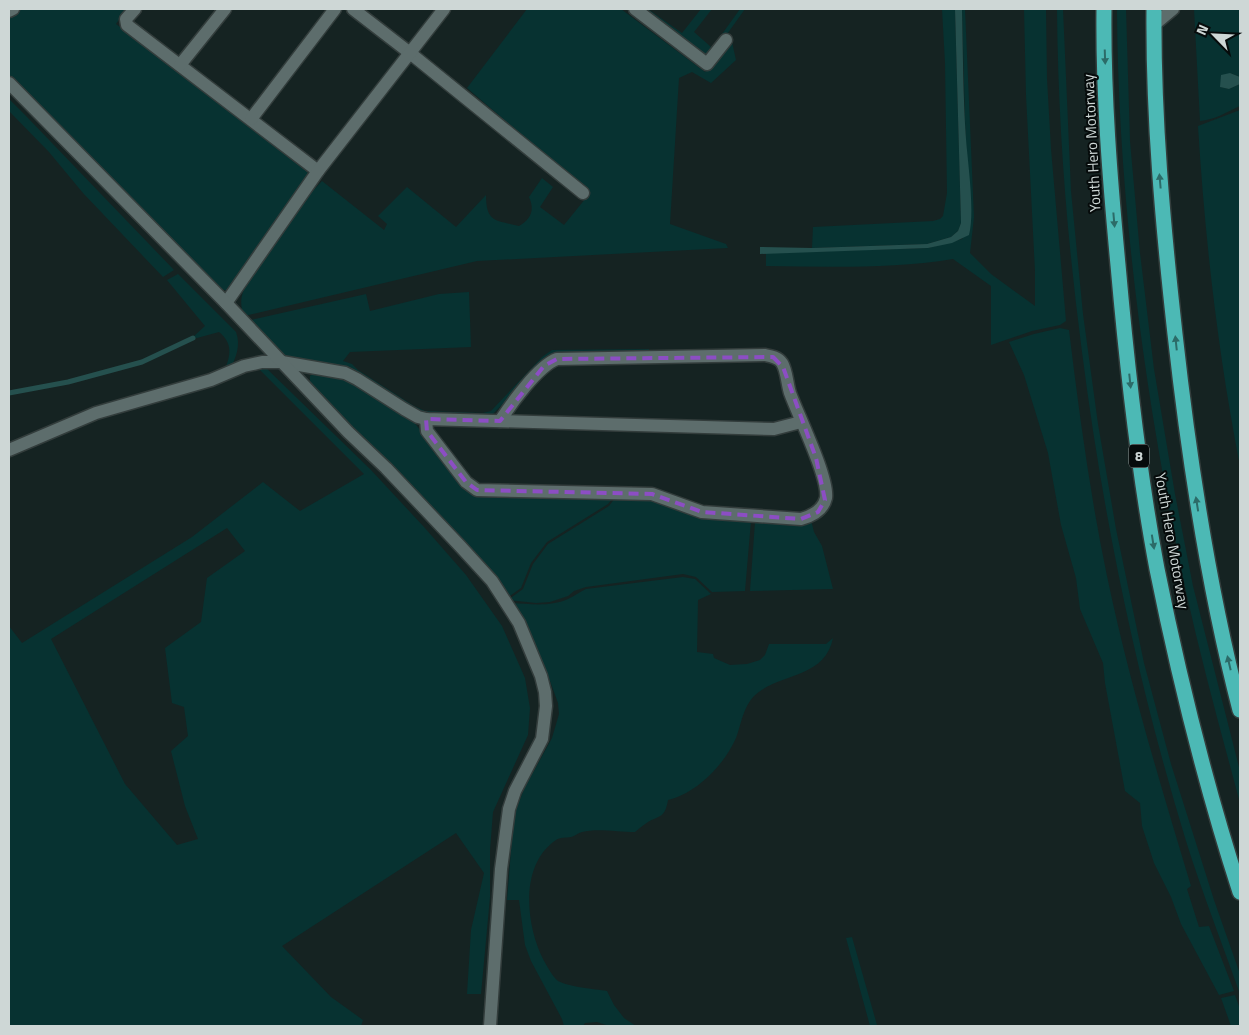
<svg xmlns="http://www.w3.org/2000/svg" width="1249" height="1035" viewBox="0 0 1249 1035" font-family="'Titillium Web',sans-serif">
  <rect width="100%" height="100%" fill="#152322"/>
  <!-- green -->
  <g fill="#073231" fill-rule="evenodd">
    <polygon points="21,9 126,9 116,24 310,174 228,291 217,288 9,75 9,16"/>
    <path d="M527,9h94l84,63 27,-30 4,18 -25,23 -19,-11 -13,6 -9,146 56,20 2,4 -251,13 -233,55c-5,-14 -3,-22 4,-34l59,-85 15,-16 62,49 3,-6 -9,-8 29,-29 49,40 30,-32c0,28 10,25 33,31 12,-7 16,-16 10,-29l13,-19 11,9 -13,20 24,18 26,-32 -123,-105z"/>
    <polygon points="637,9 648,9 682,33 701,9 712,9 694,32 711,47 705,56"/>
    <polygon points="740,9 745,9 725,37 722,34"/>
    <polygon points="942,9 955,9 961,223 958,231 951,237 927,244 812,248 813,227 933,221 940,219 943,216 947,193 945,63"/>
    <path d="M962,9h3l9,208 -4,36 21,21 44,32v-35l-9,-176 -2,-86h22l1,70 4,70 15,172 -6,4 -28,6 -41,14v-59l-38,-27c-61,10 -125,8 -187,7v-13l162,-5 34,-9 8,-10 -5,-108z"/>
    <path d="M1057,9h6l8,182 12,123 15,110 18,105 28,134 27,101 43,136 26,74v20c-18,-51 -38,-102 -54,-153 -49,-160 -83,-324 -104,-489 -15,-114 -24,-228 -25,-343z"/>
    <path d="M1117,9h9l4,132 10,112 14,116 21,125 18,92 47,185v32c-19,-71 -39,-143 -55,-216 -40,-188 -67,-386 -68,-578z"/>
    <path d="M1194,9h46v68l-10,-4 -9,14 8,2 11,-5v22c-13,6 -26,14 -40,15z"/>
    <polygon points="9,99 26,116 174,270 163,277 83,193 49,152 9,111"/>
    <path d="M1240,110v356c-22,-112 -35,-226 -42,-340z"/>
    <path d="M178,274l58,58c5,13 0,27 -7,38l-5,1c7,-15 9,-28 -5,-39l-22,6 -4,-1 12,-11 -38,-46z"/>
    <polygon points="469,292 471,347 350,352 343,361 352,364 358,370 414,406 425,411 483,413 491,411 542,357 552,350 649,349 649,353 549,356 493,414 489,416 421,413 353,372 293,360 282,355 251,320 366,294 370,311 439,294"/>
    <path d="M1060,328l9,2c10,82 21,165 38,246 22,105 53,207 84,310l-4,3 12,38 10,-1 25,65 -15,4 -38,-71 -10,-27 -17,-34 -12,-37 -2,-23 -15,-12 -20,-108 -2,-20 -23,-54 -4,-31 -15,-53 -13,-72 -24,-78 -15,-33 25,-8z"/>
    <path d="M262,364l109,106 53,57 42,48 36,51 23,52 5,30 -2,27 -35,77 -3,38v47l-9,97h-14l4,-64 13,-57 -28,-40 -174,113 49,51 32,23 -2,6h-352v-400l13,17 170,-106 71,-55 37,29 64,-37 -107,-107zM227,528l18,23 -38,27 -6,44 -36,26 7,55 12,4 4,29 -17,15 14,55 13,33 -21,6 -52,-61 -74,-145z"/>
    <polygon points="315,372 345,378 413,421 467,488 613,498 608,504 547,542 531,563 521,588 507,598 310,384 310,376"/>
    <polygon points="615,498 650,498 700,518 751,521 745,591 712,592 696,577 683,574 586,587 574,591 568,596 550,602 536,603 508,600 523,589 533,564 548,544 609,506"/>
    <polygon points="811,520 814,532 822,546 833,589 750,591 755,522 796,526"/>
    <path d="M683,577l12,2 16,15 -13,6 -1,52 16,2 1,4 16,7 17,-1 13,-4 5,-5 4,-11h57l7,-6c-9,42 -54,34 -79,58 -11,11 -13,29 -18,42 -12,27 -39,55 -68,62 -3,18 -8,15 -20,22 -5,3 -9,7 -13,10 -16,0 -39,-4 -53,0 -4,1 -7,4 -11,5 -5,1 -11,0 -15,3 -37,25 -30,85 -13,119 4,7 9,17 15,22 11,6 36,8 49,10l7,14 10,13 12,8h-27l-12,-4 -12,1 -2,3h-19l-2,-7 -31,-58 -6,-16 -6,-45h-12l7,-86 11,-27 27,-49 7,-24 -1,-11 -12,-33 -17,-38 -18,-29c20,1 39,4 57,-4 7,-3 11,-7 18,-10z"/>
    <polygon points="852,937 877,1025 870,1026 846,938"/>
    <polygon points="1235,995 1240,1009 1240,1026 1231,1026 1221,998"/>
  </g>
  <!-- water -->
  <g fill="#25504e">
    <path d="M955,9h7c1,43 1,87 4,130 2,26 9,73 3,96l-17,8 -24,5 -168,6v-7l52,1 115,-4 24,-7 7,-6 3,-8z"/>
    <polygon points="1230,73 1240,77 1240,84 1229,89 1220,87 1221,75"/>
  </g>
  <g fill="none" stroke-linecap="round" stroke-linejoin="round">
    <!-- stream -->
    <polyline stroke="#25504e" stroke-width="5" points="9,393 68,382 142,362 193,338"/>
    <defs>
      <g id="street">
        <polyline points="135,9 126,19 127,25 318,171"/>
        <polyline points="353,9 410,53 583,193"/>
        <polyline points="635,9 707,64 726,40"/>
        <polyline points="9,11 13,9"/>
        <polyline points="1154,25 1173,9"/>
        <polyline points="180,65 225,9"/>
        <polyline points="251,119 335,9"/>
        <polyline points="226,303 318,171 444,9"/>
        <path d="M426,419l1,12 39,51 11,8 175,4 50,18 99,7c11,-3 22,-8 25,-21 3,-20 -28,-83 -36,-105 -3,-9 -3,-22 -8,-30 -4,-6 -11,-7 -17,-8l-208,4c-19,7 -46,45 -57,62"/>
        <polyline points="9,450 96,413 211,380 244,366 262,362 282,362 345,373 357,379 404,409 418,417 426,419 774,429 801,422"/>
      </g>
      <polyline id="secondary" points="9,83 226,303 348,432 386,468 460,546 492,581 519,623 541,676 545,692 546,706 542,739 515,791 509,809 501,869 490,1026"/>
      <g id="highway">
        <path d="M1104,9c-1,85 6,171 14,256 9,102 20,204 39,304 22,109 49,218 83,323"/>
        <path d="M1154,9c-1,108 9,217 21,325 14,126 33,253 65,376"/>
      </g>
    </defs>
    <!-- street casing -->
    <use href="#street" stroke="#333d3c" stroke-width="15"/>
    <!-- secondary casing -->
    <use href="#secondary" stroke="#333d3c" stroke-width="15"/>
    <!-- highway casing -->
    <use href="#highway" stroke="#333d3c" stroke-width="18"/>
    <!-- street -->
    <use href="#street" stroke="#5d6d6c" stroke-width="12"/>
    <!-- secondary -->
    <use href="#secondary" stroke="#5d6d6c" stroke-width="12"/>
    <!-- highway -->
    <use href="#highway" stroke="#4cb9b5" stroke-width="15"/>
  </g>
  <!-- one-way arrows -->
  <defs><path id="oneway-solid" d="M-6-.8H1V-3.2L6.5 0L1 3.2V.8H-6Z" transform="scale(1.25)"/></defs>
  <g fill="#2c6b68">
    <use href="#oneway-solid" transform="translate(1105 57) rotate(88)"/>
    <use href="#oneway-solid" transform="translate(1160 181) rotate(-95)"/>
    <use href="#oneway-solid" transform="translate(1114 220) rotate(85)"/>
    <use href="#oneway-solid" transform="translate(1176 343) rotate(-96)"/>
    <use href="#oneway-solid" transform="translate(1130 381) rotate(84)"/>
    <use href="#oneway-solid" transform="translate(1197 504) rotate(-99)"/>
    <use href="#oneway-solid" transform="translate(1153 542) rotate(81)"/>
    <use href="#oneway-solid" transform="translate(1229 663) rotate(-103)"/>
  </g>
  <!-- marked area -->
  <path fill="none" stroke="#8c4ec4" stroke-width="4" stroke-dasharray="10 6" stroke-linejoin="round" d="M773,357l10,10 33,91 9,42 -7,12 -17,7 -99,-7 -50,-18 -175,-4 -11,-8 -39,-51 -1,-12 74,2 44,-55 13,-7z"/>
  <g text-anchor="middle" stroke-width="4" stroke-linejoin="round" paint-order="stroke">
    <!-- shield labels -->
    <rect fill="#060b0b" stroke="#929a99" stroke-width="1" x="1129" y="444.5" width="20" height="23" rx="4"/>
    <g font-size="14" font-weight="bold" fill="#ced7d6">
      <text x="1139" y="461">8</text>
    </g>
    <!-- street labels -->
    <g font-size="15" fill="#ced7d6" stroke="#060b0b">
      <text transform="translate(1092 143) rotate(-93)" y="5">Youth Hero Motorway</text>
      <text transform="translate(1172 541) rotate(80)" y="5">Youth Hero Motorway</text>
    </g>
  </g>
  <!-- border -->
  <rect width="1249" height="1035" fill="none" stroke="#ced7d6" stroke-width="20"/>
  <!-- north arrow -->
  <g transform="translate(1214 35) rotate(294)" stroke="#060b0b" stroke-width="4" paint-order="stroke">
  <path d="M0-4L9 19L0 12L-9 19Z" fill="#ced7d6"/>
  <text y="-8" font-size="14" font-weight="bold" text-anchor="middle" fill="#ced7d6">N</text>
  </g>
</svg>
